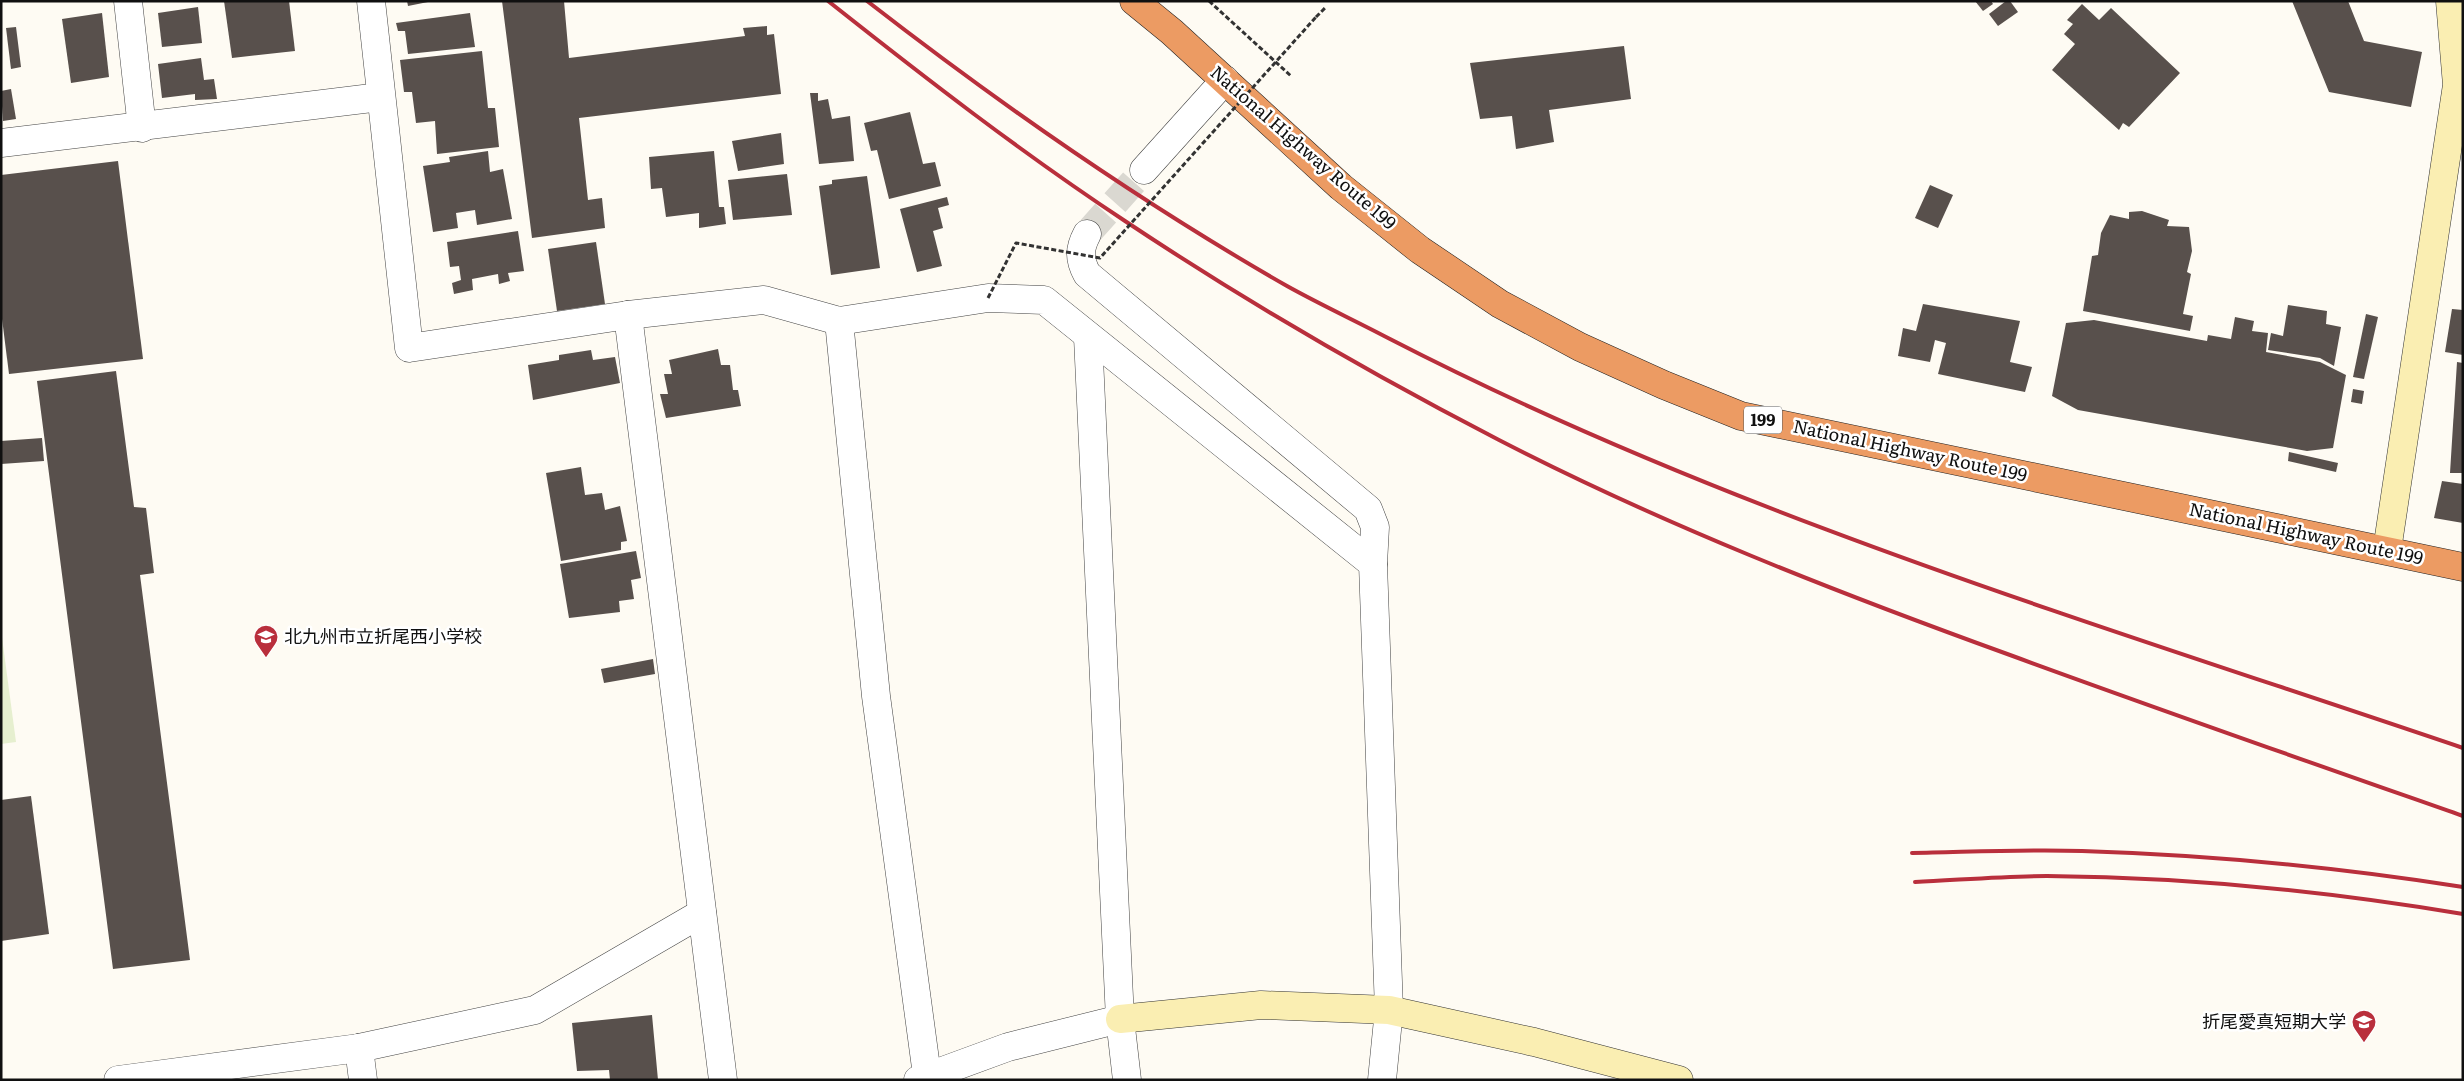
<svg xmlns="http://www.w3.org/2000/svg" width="2464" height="1081" viewBox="0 0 2464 1081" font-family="Literata,'Noto Sans JP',serif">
  <rect width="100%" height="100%" fill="#fefbf3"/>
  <!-- pitch -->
  <polygon fill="#e6efcf" points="1,630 16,742 1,744"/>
  <!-- building -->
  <g fill="#58504c">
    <polygon points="224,1 289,1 295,51 232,58"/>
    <polygon points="407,1 428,1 428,2 408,6"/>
    <polygon points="502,1 564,1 569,58 745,36 743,28 767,26 767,35 774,34 781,94 579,118 588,200 602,198 605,228 532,238"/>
    <polygon points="1975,1 1991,1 1993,4 1983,11"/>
    <polygon points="2006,1 2010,1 2018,12 1998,26 1989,14"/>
    <polygon points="2292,1 2348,1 2364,41 2422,52 2411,107 2329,92"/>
    <polygon points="2082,4 2099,20 2111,8 2180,73 2129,127 2123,123 2119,130 2052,70 2075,44 2064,34 2073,24 2067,20"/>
    <polygon points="198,7 202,43 162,47 158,13"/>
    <polygon points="102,13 109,77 71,83 62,19"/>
    <polygon points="470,13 475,47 408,54 405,31 398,31 396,23"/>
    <polygon points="16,27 21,67 11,69 6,28"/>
    <polygon points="1624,46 1631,99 1549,110 1554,142 1516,149 1512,116 1480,119 1470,63"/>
    <polygon points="482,51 488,108 495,108 499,147 437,154 435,121 416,123 412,92 404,92 400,60"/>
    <polygon points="201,58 204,80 214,79 217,99 195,100 195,94 162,98 158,64"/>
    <polygon points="11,89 16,119 3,121 1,91"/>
    <polygon points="810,93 818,93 818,101 828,99 832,119 850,116 854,161 819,164"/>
    <polygon points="910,112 923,164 935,162 941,186 889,199 877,150 871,151 864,123"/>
    <polygon points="781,133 784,164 738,171 732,141"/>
    <polygon points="488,151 490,172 503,169 512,219 477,225 475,210 456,213 458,228 433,232 423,166 450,162 449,157"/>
    <polygon points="714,151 719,207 724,207 726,224 699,228 699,213 666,217 662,188 651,189 649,157"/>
    <polygon points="118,161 143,359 9,374 1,311 1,175"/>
    <polygon points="787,174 792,215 733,220 728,180"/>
    <polygon points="867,176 880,268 831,275 819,186 832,184 832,180"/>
    <polygon points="1930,185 1953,195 1938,228 1915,218"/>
    <polygon points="947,197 949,205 938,208 943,228 933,231 942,266 917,272 900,209"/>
    <polygon points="2142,211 2169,220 2167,226 2189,227 2192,251 2187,272 2191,274 2183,314 2193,316 2190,331 2083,311 2092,256 2098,255 2101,233 2110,215 2129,219 2129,212"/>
    <polygon points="518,231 524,271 508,273 510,281 499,284 498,274 472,279 473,290 454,294 452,283 461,280 459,266 450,267 447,242"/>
    <polygon points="596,242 605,304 557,311 548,249"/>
    <polygon points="1923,304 2020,321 2010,362 2032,367 2025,392 1938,374 1946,343 1935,340 1930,362 1898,356 1903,328 1916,331"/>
    <polygon points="2288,305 2327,311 2326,324 2341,327 2334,366 2320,358 2268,350 2271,333 2283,336"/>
    <polygon points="2452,309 2463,310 2463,355 2445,352"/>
    <polygon points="2366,314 2378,317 2364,379 2353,377"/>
    <polygon points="2235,317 2254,321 2252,331 2268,333 2266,352 2320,362 2346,375 2333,448 2307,451 2078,410 2052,396 2066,323 2094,320 2207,341 2208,335 2231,339"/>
    <polygon points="718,349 721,365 730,365 733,390 738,390 741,406 666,418 660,394 668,394 664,374 672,374 669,360"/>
    <polygon points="591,350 593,360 615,357 620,383 533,400 528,365 559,360 559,355"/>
    <polygon points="2457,362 2463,363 2463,473 2450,473"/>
    <polygon points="116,371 134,507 146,508 154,573 140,575 190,960 113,969 37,381"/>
    <polygon points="2353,389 2364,391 2362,404 2351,402"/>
    <polygon points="42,438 44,461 1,464 1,441"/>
    <polygon points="2289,452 2338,463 2336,472 2288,461"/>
    <polygon points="581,467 585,495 602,493 605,510 620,506 627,541 621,542 621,550 561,561 546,473"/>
    <polygon points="2442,481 2463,484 2463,523 2434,518"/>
    <polygon points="636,551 641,578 631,580 634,599 619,601 620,612 569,618 560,564"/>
    <polygon points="653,659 655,674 604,683 601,669"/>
    <polygon points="31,796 49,934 1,941 1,800"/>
    <polygon points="652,1015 658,1080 610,1080 609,1070 577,1071 572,1023"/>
  </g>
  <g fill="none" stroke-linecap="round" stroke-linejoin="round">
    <!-- street-tunnel -->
    <polyline stroke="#dad8d1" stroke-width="28" stroke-dasharray="28 14" stroke-linecap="butt" points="1087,234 1144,170"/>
    <defs>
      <g id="street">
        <polyline points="128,1 142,128"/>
        <polyline points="371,1 409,348 628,315 764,300 839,321 988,298 1044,300 1373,564 1389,1010 1382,1080"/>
        <polyline points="1,143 380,97"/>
        <polyline points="1144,170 1225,80"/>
        <path d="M1087,234c-8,15 -8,25 0,40l281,235 7,18 -2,37"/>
        <polyline points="628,315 723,1080"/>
        <polyline points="839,321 876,696 927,1075"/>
        <polyline points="1088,337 1120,1019 1127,1080"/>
        <polyline points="359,1048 363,1080"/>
        <polyline points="118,1080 359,1048 535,1010 702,913"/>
        <polyline points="918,1080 1008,1047 1120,1019"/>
      </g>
      <g id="secondary">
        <polyline points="2387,550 2457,85 2450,1"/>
        <polyline points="1120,1019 1261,1005 1389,1010 1534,1042 1679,1080"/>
      </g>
      <polyline id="highway" points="1134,1 1172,32 1341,187 1420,250 1500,304 1580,347 1664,385 1741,416 2463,567"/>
    </defs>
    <!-- street casing -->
    <use href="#street" stroke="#434343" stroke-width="29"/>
    <!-- secondary casing -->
    <use href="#secondary" stroke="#323232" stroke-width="29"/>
    <!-- highway casing -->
    <use href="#highway" stroke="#212121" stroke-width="29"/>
    <!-- path -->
    <g stroke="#323232" stroke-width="3" stroke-dasharray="5 2.5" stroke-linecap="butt">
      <polyline points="1209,1 1291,76"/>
      <polyline points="1316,17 1326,7"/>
    </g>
    <!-- street -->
    <use href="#street" stroke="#fff" stroke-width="28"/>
    <!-- secondary -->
    <use href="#secondary" stroke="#faeeb2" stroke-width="28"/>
    <!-- highway -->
    <use href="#highway" stroke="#ec9b63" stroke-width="28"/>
    <!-- rail -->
    <g stroke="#b92f3c" stroke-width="4">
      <path d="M828,1c96,76 194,152 297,220 120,80 246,153 374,219 165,85 337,152 511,215 150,55 302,108 453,161"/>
      <path d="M867,1c134,104 273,201 420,285 34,19 69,35 103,53 341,176 711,286 1073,409"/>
      <path d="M1912,853c57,-1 114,-4 170,-2 128,4 255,16 381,36"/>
      <path d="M1915,882c44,-2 88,-6 132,-6 139,1 279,15 416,38"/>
    </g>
    <!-- path-bridge -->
    <polyline stroke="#323232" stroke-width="3" stroke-dasharray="5 2.5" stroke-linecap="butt" points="988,298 1016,243 1100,258 1316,17"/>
  </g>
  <!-- icons -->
  <defs>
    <symbol id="school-pin" viewBox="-11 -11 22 30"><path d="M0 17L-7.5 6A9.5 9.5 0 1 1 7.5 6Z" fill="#b92f3c" stroke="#fff"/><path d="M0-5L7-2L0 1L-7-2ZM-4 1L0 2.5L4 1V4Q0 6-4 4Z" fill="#fff"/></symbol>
    <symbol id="university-pin" viewBox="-11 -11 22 30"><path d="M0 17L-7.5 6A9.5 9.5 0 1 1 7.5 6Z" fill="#b92f3c" stroke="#fff"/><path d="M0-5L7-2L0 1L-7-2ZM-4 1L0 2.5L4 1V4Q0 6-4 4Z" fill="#fff"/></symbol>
  </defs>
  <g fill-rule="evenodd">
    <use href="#school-pin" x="252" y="623" width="28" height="38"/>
    <use href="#university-pin" x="2350" y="1008" width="28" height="38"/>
  </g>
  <g text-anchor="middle" stroke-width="5" stroke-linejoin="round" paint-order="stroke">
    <!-- shield labels -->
    <rect fill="#fff" stroke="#585858" stroke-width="1" x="1744" y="406.5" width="38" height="27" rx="4"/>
    <g font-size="16" font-weight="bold" fill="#101010">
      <text x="1763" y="426">199</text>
    </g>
    <!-- street labels -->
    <g font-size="18" fill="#101010" stroke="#fff">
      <text transform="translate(1303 148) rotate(41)" y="6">National Highway Route 199</text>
      <text transform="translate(1910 451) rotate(12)" y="6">National Highway Route 199</text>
      <text transform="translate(2306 534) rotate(12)" y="6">National Highway Route 199</text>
    </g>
    <!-- poi labels -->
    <g font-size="18" fill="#101010" stroke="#fff" text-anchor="start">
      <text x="284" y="643">北九州市立折尾西小学校</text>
      <text x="2346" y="1028" text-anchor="end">折尾愛真短期大学</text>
    </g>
  </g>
  <!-- border -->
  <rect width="2464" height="1081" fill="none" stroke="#101010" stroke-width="5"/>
</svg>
